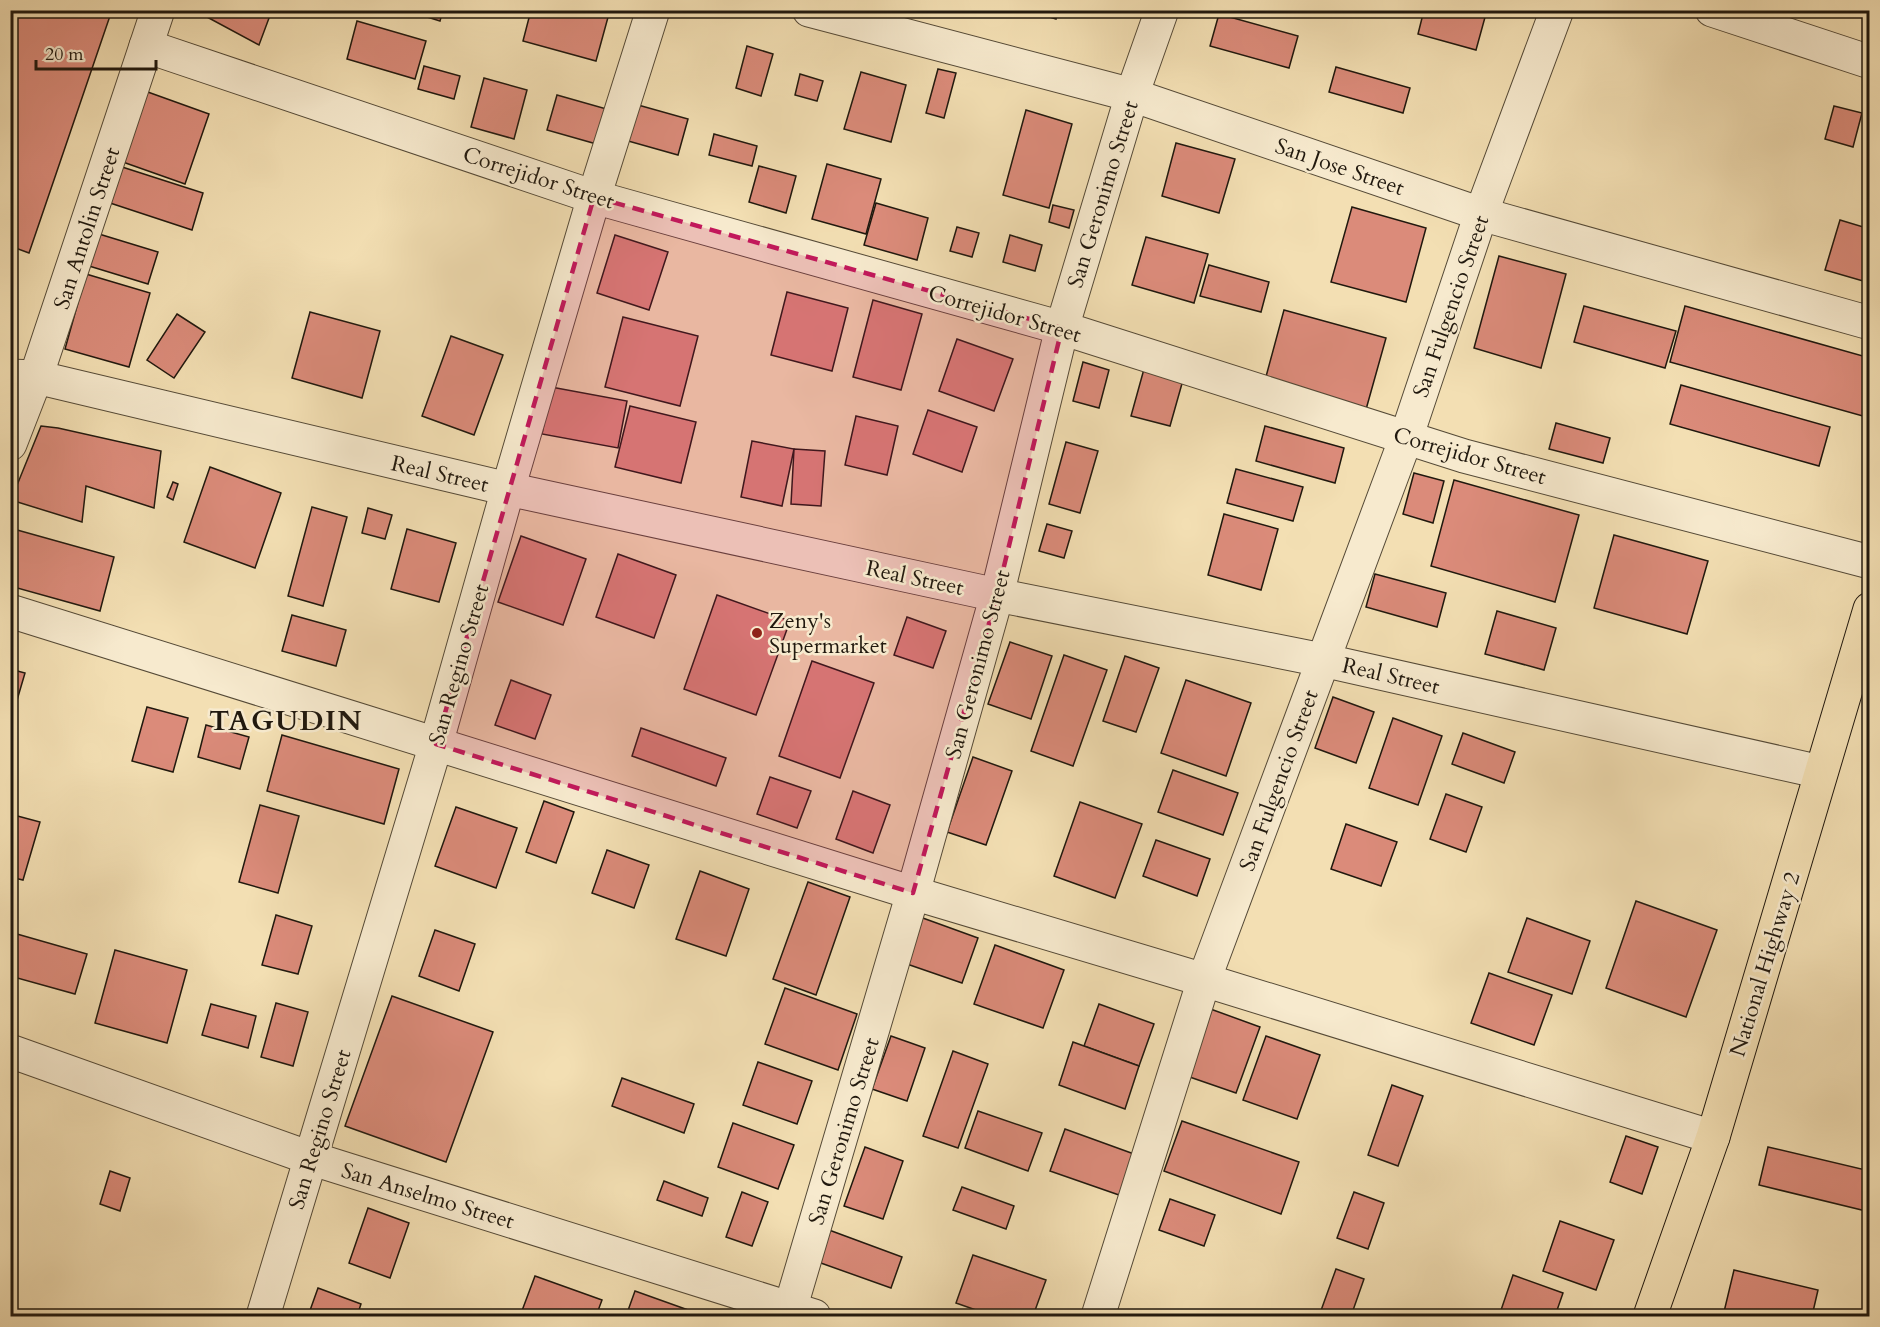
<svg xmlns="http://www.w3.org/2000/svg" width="1880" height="1327" viewBox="0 0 1880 1327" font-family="Cardo,serif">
  <rect width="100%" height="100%" fill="#f3dfb3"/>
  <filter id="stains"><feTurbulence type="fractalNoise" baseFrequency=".00333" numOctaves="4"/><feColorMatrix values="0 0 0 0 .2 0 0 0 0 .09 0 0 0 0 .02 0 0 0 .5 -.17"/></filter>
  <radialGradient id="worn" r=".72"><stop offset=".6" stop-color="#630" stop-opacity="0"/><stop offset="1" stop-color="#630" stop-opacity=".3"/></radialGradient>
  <!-- building -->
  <g fill="#db8b7a" stroke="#20180e" stroke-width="1.5">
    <polygon points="10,10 112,10 29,253 10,246"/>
    <polygon points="194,10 272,10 259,45"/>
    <polygon points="405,10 443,10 440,21"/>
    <polygon points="531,10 610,10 596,61 523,41"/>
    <polygon points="1027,10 1058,10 1056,19"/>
    <polygon points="1424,10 1487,10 1476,50 1418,34"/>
    <polygon points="1219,14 1298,36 1289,68 1210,46"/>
    <polygon points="357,21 426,41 415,79 347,59"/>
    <polygon points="747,46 773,54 761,96 736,88"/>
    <polygon points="424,66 460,76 454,99 418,89"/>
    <polygon points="1336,67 1410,88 1403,113 1329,92"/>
    <polygon points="938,69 956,73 944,118 926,113"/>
    <polygon points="861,72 906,85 891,142 844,129"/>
    <polygon points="800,74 823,81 817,101 795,95"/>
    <polygon points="484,78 527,90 514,139 471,127"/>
    <polygon points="145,91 209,114 185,184 120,161"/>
    <polygon points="557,95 610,110 600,145 547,130"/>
    <polygon points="631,103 688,119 678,155 621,139"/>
    <polygon points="1834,106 1862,113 1853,147 1825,139"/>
    <polygon points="1026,110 1072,124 1049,208 1003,195"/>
    <polygon points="714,134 757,146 752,166 709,155"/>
    <polygon points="1176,143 1235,159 1219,213 1162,196"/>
    <polygon points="827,164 881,179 866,234 812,219"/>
    <polygon points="119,166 203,193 192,230 107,202"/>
    <polygon points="759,166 796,176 786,213 749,202"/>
    <polygon points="876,203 928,218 917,260 864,245"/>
    <polygon points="1053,205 1074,210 1069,228 1049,222"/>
    <polygon points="1352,207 1426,228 1406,302 1331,282"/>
    <polygon points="1840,220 1870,229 1870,283 1825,270"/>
    <polygon points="957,227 979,233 972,257 950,251"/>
    <polygon points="99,234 158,252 148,284 89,266"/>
    <polygon points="615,235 668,252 649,310 597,293"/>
    <polygon points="1010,235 1042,245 1035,271 1003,262"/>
    <polygon points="1146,237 1208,254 1194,303 1132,285"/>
    <polygon points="1499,256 1566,274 1541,368 1474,348"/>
    <polygon points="1209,265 1269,282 1261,312 1200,296"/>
    <polygon points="86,274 150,293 129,367 65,349"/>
    <polygon points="787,292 848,308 832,371 771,355"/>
    <polygon points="873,300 922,314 901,390 853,377"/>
    <polygon points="1584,306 1676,331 1665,368 1574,342"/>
    <polygon points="1685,306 1870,358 1870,418 1670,362"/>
    <polygon points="1284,310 1386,338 1365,413 1264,384"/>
    <polygon points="310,312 380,331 362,398 292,378"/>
    <polygon points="177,314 205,332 174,378 147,360"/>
    <polygon points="623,317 698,336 680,406 605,387"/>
    <polygon points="451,336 503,355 474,435 422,416"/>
    <polygon points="957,339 1013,359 994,411 939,391"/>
    <polygon points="1083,362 1109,370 1099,408 1073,401"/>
    <polygon points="1144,369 1183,380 1170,426 1131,416"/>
    <polygon points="1681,385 1830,427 1819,466 1670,424"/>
    <polygon points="551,387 627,401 618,448 542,434"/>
    <polygon points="630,406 696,422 681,483 615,467"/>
    <polygon points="928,410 977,427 962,472 913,454"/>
    <polygon points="856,416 898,426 887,475 845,465"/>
    <polygon points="1556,423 1610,438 1603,463 1549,449"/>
    <polygon points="41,426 58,428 161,451 154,508 86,486 82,522 11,500"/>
    <polygon points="1265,426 1344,448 1335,483 1256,461"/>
    <polygon points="752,441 794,449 782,506 741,497"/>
    <polygon points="1066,442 1098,451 1080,513 1049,504"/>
    <polygon points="794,449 825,451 821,506 791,504"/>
    <polygon points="210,467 281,493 255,568 184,542"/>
    <polygon points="1236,469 1303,487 1293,521 1227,503"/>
    <polygon points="1414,473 1444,481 1433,523 1403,514"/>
    <polygon points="1454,480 1579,515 1555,602 1431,566"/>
    <polygon points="173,482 178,484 173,500 167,497"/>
    <polygon points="312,507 347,517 323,606 288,596"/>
    <polygon points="368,508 392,515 385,539 362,533"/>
    <polygon points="1224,514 1278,529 1261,590 1208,575"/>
    <polygon points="1047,524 1072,531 1064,558 1039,551"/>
    <polygon points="10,528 114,557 100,611 10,586"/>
    <polygon points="407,529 456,543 439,602 391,589"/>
    <polygon points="1614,535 1708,561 1687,634 1594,608"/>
    <polygon points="521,536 586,559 563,625 498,602"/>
    <polygon points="618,554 676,575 654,638 596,617"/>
    <polygon points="1375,574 1446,593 1437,627 1366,607"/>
    <polygon points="717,595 790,621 756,715 684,689"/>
    <polygon points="1497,611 1556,628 1544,670 1485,654"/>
    <polygon points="292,615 346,630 336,666 282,651"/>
    <polygon points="907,617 946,631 933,668 894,655"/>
    <polygon points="1010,642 1052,656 1031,719 988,704"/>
    <polygon points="1064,655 1107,670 1073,766 1031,751"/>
    <polygon points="1125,656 1159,668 1136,732 1103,721"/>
    <polygon points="812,661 874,683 840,778 779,756"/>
    <polygon points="10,669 25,673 10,724"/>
    <polygon points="511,680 551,695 535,739 495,725"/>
    <polygon points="1186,680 1251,703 1226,776 1161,753"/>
    <polygon points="1333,697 1374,712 1356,763 1315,748"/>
    <polygon points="147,707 188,718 173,772 132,761"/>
    <polygon points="1393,718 1442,736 1418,805 1369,788"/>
    <polygon points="206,725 249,737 240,769 198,757"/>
    <polygon points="641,728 726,758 716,786 632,756"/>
    <polygon points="1463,733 1515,752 1504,783 1452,764"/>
    <polygon points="282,735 399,769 384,824 267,791"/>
    <polygon points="973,757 1012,771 986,845 947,832"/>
    <polygon points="1173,770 1238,793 1223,835 1158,812"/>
    <polygon points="770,777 811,791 797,828 757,814"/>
    <polygon points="853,791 890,805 873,853 836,839"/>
    <polygon points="1446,794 1482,807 1466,852 1430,839"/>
    <polygon points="544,801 574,812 556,863 526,852"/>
    <polygon points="1080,802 1142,824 1115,898 1054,876"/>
    <polygon points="260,805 299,816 278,893 239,882"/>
    <polygon points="456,807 517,828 496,888 435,866"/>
    <polygon points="10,814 40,822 23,880 10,877"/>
    <polygon points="1346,824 1397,842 1381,886 1331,869"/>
    <polygon points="1156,840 1210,859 1197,896 1143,876"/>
    <polygon points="607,850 649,865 634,908 592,893"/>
    <polygon points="700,871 749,889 726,956 676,939"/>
    <polygon points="808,882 850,897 816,995 773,979"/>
    <polygon points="1636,901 1717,930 1686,1017 1606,988"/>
    <polygon points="276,915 312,926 298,974 262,965"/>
    <polygon points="920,917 978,938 962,983 904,963"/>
    <polygon points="1527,918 1590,941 1572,994 1508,972"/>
    <polygon points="435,930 475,944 459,991 419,976"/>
    <polygon points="10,932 87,954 75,994 10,976"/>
    <polygon points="995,945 1064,970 1043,1028 974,1004"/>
    <polygon points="115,950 187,970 167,1043 95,1023"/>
    <polygon points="1489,973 1552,995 1534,1045 1471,1023"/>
    <polygon points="785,988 857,1014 838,1070 765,1044"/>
    <polygon points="392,996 493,1032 446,1162 345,1126"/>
    <polygon points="276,1003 308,1012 293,1066 261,1057"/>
    <polygon points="211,1004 256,1016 248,1048 202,1035"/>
    <polygon points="1099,1004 1154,1024 1139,1066 1084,1046"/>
    <polygon points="1205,1007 1260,1027 1236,1093 1181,1074"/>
    <polygon points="891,1036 925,1048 907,1101 872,1089"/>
    <polygon points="1266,1036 1320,1055 1297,1119 1243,1100"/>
    <polygon points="1073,1042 1139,1066 1125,1109 1059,1085"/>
    <polygon points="953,1051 988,1064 958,1148 923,1136"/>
    <polygon points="758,1062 812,1081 797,1124 743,1105"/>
    <polygon points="622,1078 694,1104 684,1133 612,1106"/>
    <polygon points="1392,1085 1423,1096 1398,1166 1368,1155"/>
    <polygon points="978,1111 1042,1133 1028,1171 965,1148"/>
    <polygon points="1182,1121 1299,1162 1281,1214 1164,1171"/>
    <polygon points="733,1123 794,1145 778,1189 718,1167"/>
    <polygon points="1065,1129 1134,1154 1119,1195 1050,1171"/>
    <polygon points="1626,1136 1658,1147 1642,1194 1610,1182"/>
    <polygon points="865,1147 903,1161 883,1219 844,1206"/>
    <polygon points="1768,1147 1870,1171 1870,1212 1759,1185"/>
    <polygon points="110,1171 130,1178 120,1211 100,1204"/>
    <polygon points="664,1181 708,1198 702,1216 657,1200"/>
    <polygon points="962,1187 1014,1206 1006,1229 953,1210"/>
    <polygon points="742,1192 768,1202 752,1246 726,1237"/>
    <polygon points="1354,1192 1384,1203 1368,1249 1337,1238"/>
    <polygon points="1170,1199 1215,1215 1204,1246 1159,1230"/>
    <polygon points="368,1208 409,1223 390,1278 349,1263"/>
    <polygon points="1560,1221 1614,1240 1596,1290 1543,1271"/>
    <polygon points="829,1230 902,1257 891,1288 818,1262"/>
    <polygon points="973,1255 1046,1280 1033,1316 993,1316 956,1303"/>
    <polygon points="1336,1269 1364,1279 1351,1316 1319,1316"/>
    <polygon points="1734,1270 1818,1290 1812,1316 1723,1316"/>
    <polygon points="1513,1275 1563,1293 1555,1316 1499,1316"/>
    <polygon points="535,1276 602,1300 596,1316 520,1316"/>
    <polygon points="318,1288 361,1304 357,1316 308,1316"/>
    <polygon points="635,1291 705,1316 626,1316"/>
  </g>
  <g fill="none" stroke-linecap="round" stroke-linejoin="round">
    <defs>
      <g id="minor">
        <polyline points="809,10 1132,95 1481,214 1870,323"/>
        <polyline points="1712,10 1870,62"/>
        <polyline points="146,46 594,197 1062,328 1464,456 1870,562"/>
        <polyline points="10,376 36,377 508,489 997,595 1322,660 1821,772"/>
        <polyline points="10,444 36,377 158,10"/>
        <polyline points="10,611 913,893 1204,980 1713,1137"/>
        <polyline points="10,1051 310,1158 814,1316"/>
        <polyline points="263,1316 436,744 508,489 594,197 653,10"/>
        <polyline points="788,1316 913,893 997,595 1062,328 1132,95 1162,10"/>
        <polyline points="1098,1316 1204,980 1406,438 1481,214 1557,10"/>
      </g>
      <polyline id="highway" points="1650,1316 1713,1137 1870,609"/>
    </defs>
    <!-- minor casing -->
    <use href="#minor" stroke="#554a37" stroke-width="35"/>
    <!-- highway casing -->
    <use href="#highway" stroke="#20180e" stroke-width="35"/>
    <!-- minor -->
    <use href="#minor" stroke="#f7eace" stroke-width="33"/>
    <!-- highway -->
    <use href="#highway" stroke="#f3dfb3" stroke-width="33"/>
  </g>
  <!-- marked area -->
  <path fill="#c2185b" fill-opacity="0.2" stroke="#c2185b" stroke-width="4.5" stroke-dasharray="12 8" stroke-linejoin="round" d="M594,197l468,131 -65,267 -84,298 -477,-149z"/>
  <!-- markers -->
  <circle fill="#8f2418" stroke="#f7eace" stroke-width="2" cx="757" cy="633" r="6"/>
  <g text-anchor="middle" stroke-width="5" stroke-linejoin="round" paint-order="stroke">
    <!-- street labels -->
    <g font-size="22" fill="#20180e" stroke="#f7eace">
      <text transform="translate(1340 166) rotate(19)" y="8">San Jose Street</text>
      <text transform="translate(539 177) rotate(18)" y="8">Correjidor Street</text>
      <text transform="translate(1102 194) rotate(-73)" y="8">San Geronimo Street</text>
      <text transform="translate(86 228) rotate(-72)" y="8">San Antolin Street</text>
      <text transform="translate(1450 306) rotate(-71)" y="8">San Fulgencio Street</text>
      <text transform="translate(1005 313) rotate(16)" y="8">Correjidor Street</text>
      <text transform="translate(1470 455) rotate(16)" y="8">Correjidor Street</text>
      <text transform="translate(440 473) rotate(13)" y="8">Real Street</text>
      <text transform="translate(915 577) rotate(12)" y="8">Real Street</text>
      <text transform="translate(458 664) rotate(-74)" y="8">San Regino Street</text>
      <text transform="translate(977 664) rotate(-75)" y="8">San Geronimo Street</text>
      <text transform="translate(1391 675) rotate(13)" y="8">Real Street</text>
      <text transform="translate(1278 780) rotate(-70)" y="8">San Fulgencio Street</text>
      <text transform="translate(1764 964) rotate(-73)" y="8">National Highway 2</text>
      <text transform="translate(319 1129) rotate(-73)" y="8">San Regino Street</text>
      <text transform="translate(843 1131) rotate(-73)" y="8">San Geronimo Street</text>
      <text transform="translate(428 1195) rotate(17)" y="8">San Anselmo Street</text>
    </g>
    <!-- poi labels -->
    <g font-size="22" fill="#20180e" stroke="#f7eace" text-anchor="start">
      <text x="769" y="628">Zeny's<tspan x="769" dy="25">Supermarket</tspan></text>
    </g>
    <!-- district labels -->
    <g font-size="28" font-weight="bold" letter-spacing="1.5" fill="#20180e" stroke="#f7eace">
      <text x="286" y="730">TAGUDIN</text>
    </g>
  </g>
  <!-- margin -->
  <rect width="1880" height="1327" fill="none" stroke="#f3dfb3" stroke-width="36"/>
  <rect x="12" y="12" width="1856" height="1303" fill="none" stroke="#20180e" stroke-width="3"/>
  <rect x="18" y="18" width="1844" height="1291" fill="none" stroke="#20180e" stroke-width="1.5"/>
  <!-- scale -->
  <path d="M36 60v9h120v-9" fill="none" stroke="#20180e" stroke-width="3"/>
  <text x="45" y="60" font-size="18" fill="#20180e" stroke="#f7eace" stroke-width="4.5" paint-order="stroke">20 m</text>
  <rect width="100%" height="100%" filter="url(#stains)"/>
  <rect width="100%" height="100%" fill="url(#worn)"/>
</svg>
